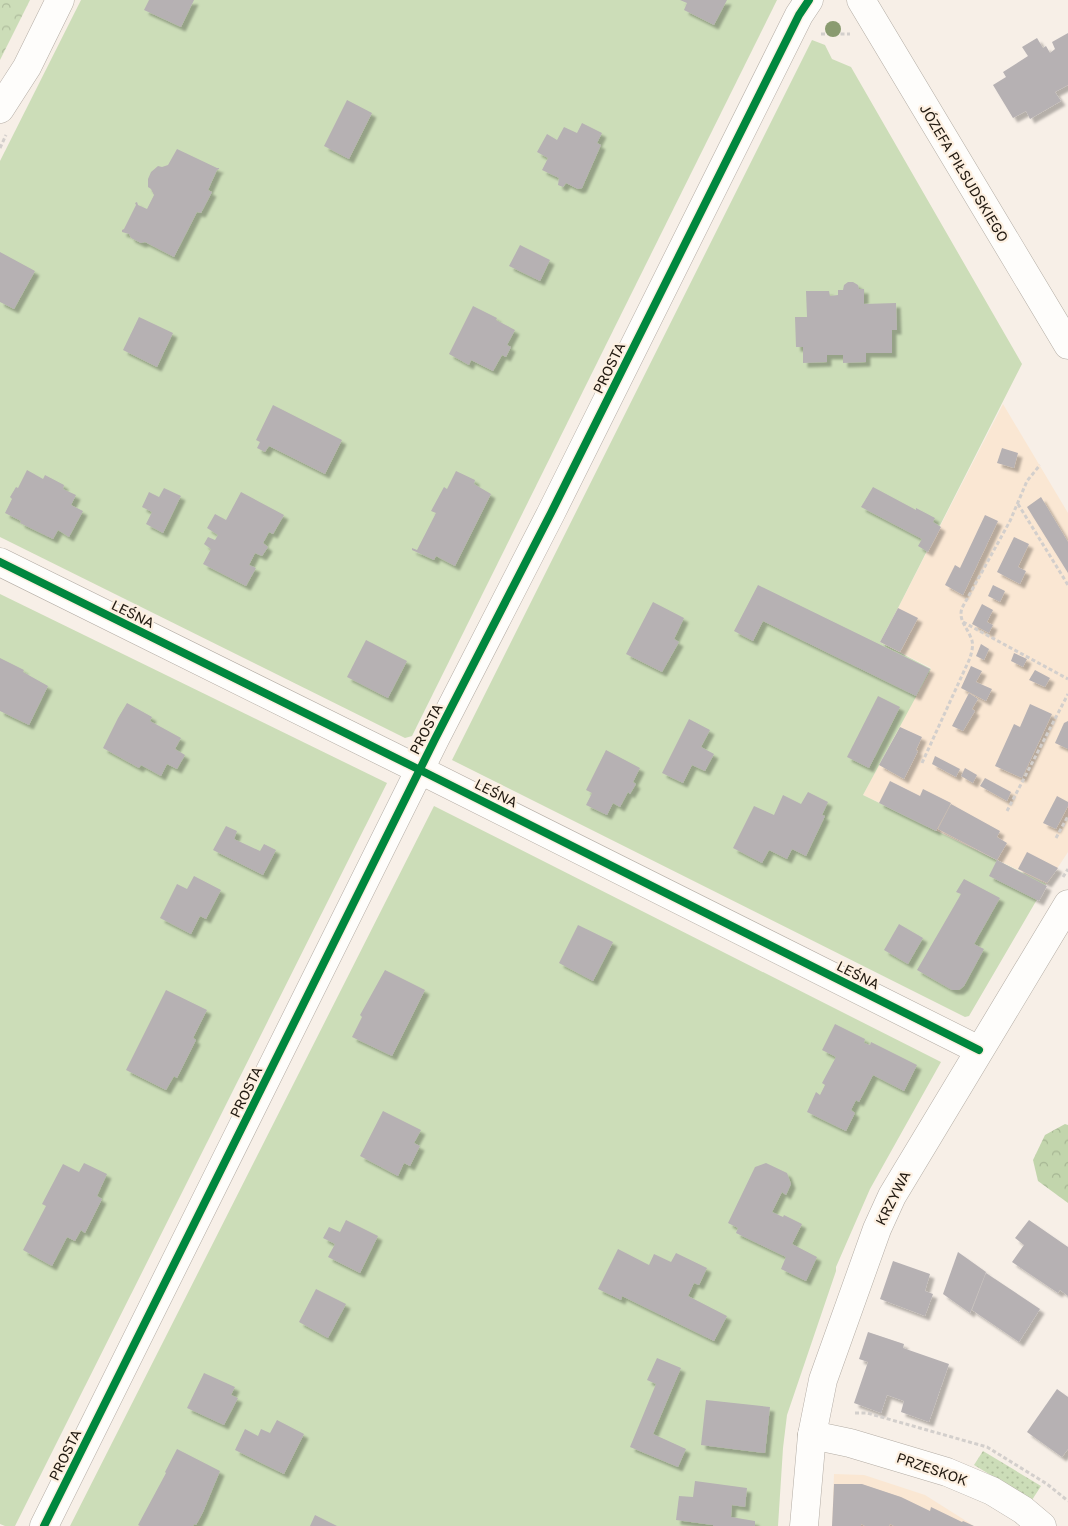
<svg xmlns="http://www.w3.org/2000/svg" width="1068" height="1526" viewBox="0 0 1068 1526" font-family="'Golos Text',sans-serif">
  <defs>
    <pattern id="grass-dots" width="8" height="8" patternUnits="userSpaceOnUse" patternTransform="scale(1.25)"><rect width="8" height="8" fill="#ccddb8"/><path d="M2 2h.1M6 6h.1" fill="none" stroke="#afbd9d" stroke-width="1.8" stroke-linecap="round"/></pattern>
    <pattern id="forest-crowns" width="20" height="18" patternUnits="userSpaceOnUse" patternTransform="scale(1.25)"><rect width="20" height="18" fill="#c2d5ac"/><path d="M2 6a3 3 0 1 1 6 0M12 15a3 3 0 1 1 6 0" fill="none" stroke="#a6b693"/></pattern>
    <pattern id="park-crowns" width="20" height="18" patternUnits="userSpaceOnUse" patternTransform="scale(1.25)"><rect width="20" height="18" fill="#ccddb8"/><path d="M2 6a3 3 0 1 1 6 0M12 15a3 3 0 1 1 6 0" fill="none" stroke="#afbd9d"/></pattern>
    <filter id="shadow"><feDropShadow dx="4.5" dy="4.5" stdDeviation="1" flood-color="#0004"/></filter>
  </defs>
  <rect width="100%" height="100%" fill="#f7efe7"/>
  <!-- built -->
  <g fill="#fae7d3">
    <polygon points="1003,404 1068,513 1068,852 1047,884 863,795 931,668 880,642 898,608"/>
    <polygon points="834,1474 864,1475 925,1495 974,1526 832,1526"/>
  </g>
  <!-- grass -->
  <polygon fill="url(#grass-dots)" points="983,1451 1041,1486 1032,1500 974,1465"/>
  <!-- forest -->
  <polygon fill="url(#forest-crowns)" points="1065,1124 1068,1125 1068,1203 1038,1181 1033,1160 1045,1135"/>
  <!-- park -->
  <polygon fill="url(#park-crowns)" points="0,0 30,0 0,60"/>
  <!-- garden -->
  <g fill="#ccddb8">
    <polygon points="81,0 777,0 412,736 405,738 0,537 0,161"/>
    <polygon points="812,40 825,45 832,59 851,67 1022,364 898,608 880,642 931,669 863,795 1046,884 969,1016 965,1017 452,760"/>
    <polygon points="0,594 387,783 15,1526 5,1526 0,1524"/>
    <polygon points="434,806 941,1062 870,1189 836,1267 836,1271 787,1415 783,1448 778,1526 70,1526"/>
  </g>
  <!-- building -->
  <g fill="#b6b1b3" filter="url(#shadow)">
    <polygon points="149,0 194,0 181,27 144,10"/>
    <polygon points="680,0 727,0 714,25 684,10 687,3"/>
    <polygon points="1068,33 1068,85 1055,92 1061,101 1030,119 1026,111 1013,118 993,85 1006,77 1003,72 1028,56 1022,47 1037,38 1043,48 1046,46 1050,53 1055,49 1052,42"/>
    <polygon points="347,100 372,113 349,159 324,146"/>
    <polygon points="582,123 602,133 597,143 601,145 582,188 578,189 566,183 563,187 558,185 559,178 542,170 548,158 537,152 547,134 557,140 564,127 577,133"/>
    <polygon points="177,149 217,168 219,168 219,169 217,170 208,190 212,192 201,213 197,212 174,257 145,242 141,243 131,238 129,234 122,232 122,230 124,229 136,205 135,203 137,202 138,205 147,209 154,195 151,189 148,187 148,179 151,172 158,166 162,167 168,165"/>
    <polygon points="520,245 550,260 540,281 509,266"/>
    <polygon points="0,252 35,271 14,309 0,302"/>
    <polygon points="848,282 853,282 858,285 859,289 864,289 864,304 896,303 897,330 892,330 892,353 866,353 866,362 843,363 843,355 827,355 827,362 803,363 803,347 796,347 795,317 807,317 806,291 829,291 830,296 838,295 838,290 843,290 844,285"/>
    <polygon points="473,306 497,318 496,320 515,330 507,345 511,347 506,357 502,355 493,371 471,360 469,365 449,354"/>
    <polygon points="139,317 173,333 157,367 123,350"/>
    <polygon points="273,405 342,440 325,474 269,446 265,452 257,448 260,442 256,440"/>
    <polygon points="1002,448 1018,453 1014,468 997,463"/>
    <polygon points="27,470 43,479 45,475 64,485 63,489 76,495 71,505 83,511 69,537 58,530 53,539 20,523 21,521 5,513 12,499 10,497 16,487 18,488"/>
    <polygon points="456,471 475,480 474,484 491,494 455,566 436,556 434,560 412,550 412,548 417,550 436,513 431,511 444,487 447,489"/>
    <polygon points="873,487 916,510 916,508 935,518 933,522 941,527 928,552 918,546 922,539 861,507"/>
    <polygon points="164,488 181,496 163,533 146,524 152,512 142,507 149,492 159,497"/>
    <polygon points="241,492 284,515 273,534 269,532 263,543 268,547 262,556 255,553 249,565 256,568 246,586 203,564 211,549 204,544 208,537 215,540 218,535 207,528 215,514 226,520"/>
    <polygon points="1041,497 1068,542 1068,573 1027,507"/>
    <polygon points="985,515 998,521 963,595 945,585 955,565 960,568"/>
    <polygon points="1014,537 1029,544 1018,567 1026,571 1020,584 997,572"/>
    <polygon points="758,585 930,669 916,696 763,621 753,641 734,631"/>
    <polygon points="993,585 1005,591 1000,602 988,596"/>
    <polygon points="653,602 684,618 674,639 679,642 662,672 626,654"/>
    <polygon points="982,604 993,610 987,622 993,625 989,633 972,624"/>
    <polygon points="898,608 918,618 900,652 880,642"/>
    <polygon points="366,640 407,661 388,698 347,677"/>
    <polygon points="981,644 989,649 984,660 976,656"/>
    <polygon points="1014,653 1027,659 1023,667 1011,661"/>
    <polygon points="0,658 24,670 23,672 48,686 29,725 0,711"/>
    <polygon points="971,666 982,671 976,682 992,689 986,701 961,688"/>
    <polygon points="1035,670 1050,678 1045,687 1029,680"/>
    <polygon points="969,693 978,699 972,709 975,711 963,731 952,726"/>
    <polygon points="878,696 900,707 869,768 847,757"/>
    <polygon points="127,703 152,717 150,721 181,738 175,749 185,755 177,769 167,764 161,776 141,765 139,768 103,748 118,718"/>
    <polygon points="1030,704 1052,714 1022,778 995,766 1014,724 1020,727"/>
    <polygon points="689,719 710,730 701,747 714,754 705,771 692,765 683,783 662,773"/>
    <polygon points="1068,721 1068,749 1055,743 1064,723"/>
    <polygon points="900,727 922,737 916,750 918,751 904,779 879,765"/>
    <polygon points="606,750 640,768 633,782 636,784 630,794 628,792 620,807 613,803 607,815 586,805 592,793 586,790"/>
    <polygon points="935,756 960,769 956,777 932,764"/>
    <polygon points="965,768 977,775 973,783 961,776"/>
    <polygon points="985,778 1011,792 1007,801 980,786"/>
    <polygon points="890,781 920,796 923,789 951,803 936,831 879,803"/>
    <polygon points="808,792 828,802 822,815 825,816 806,856 792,849 787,859 769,850 762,863 733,848 754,806 774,815 783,795 801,804"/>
    <polygon points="1057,796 1068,802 1068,806 1056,829 1043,823"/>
    <polygon points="951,804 1000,831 997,837 1007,843 997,860 938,829"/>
    <polygon points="226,826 237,831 234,839 260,851 264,844 276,850 263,875 213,850"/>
    <polygon points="1027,852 1058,868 1047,883 1018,869"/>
    <polygon points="997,860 1047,886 1039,901 989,876"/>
    <polygon points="194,876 221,890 206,919 200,916 191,934 160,918 177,884 187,889"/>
    <polygon points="964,879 1000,898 974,944 984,949 964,986 959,990 952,990 917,970 961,894 956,892"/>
    <polygon points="899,924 923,938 908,964 884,950"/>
    <polygon points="578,925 613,942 593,981 559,963"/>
    <polygon points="385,970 425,990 392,1056 352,1037 362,1017 360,1015"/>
    <polygon points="166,990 207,1010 193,1038 196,1040 177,1078 174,1076 166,1090 126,1070"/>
    <polygon points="835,1024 865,1039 864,1043 870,1045 871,1042 917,1065 904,1091 873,1075 859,1102 856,1100 851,1110 855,1113 846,1131 807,1112 816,1092 820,1095 825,1085 822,1083 836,1057 822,1050"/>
    <polygon points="383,1111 421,1130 414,1143 420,1146 410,1166 404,1163 398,1176 360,1156"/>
    <polygon points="84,1163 107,1174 97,1196 102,1199 85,1233 81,1230 75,1241 67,1237 52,1266 23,1250 46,1206 42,1204 63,1164 79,1172"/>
    <polygon points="766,1163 787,1173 791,1184 786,1195 782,1192 772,1212 783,1217 784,1215 802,1224 792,1244 817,1257 806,1281 781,1269 786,1257 736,1233 738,1228 728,1223 755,1167"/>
    <polygon points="346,1220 378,1236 360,1273 328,1257 335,1244 323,1238 329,1227 340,1232"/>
    <polygon points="1029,1220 1068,1247 1068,1296 1060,1290 1058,1293 1012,1262 1024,1245 1015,1238"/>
    <polygon points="618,1249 649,1265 654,1254 671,1262 676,1253 707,1268 699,1285 694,1283 688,1296 727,1316 714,1341 622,1296 621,1300 598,1289"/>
    <polygon points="958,1252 986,1272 970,1313 943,1294"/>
    <polygon points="893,1261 930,1274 925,1291 933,1294 925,1316 880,1299"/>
    <polygon points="986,1273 1040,1309 1019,1342 972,1310"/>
    <polygon points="316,1289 346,1304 328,1338 299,1322"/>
    <polygon points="868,1332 904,1344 903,1348 949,1364 929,1422 901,1412 904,1401 887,1395 881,1413 854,1403 868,1362 859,1359"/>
    <polygon points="657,1358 681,1368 653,1434 686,1449 678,1467 630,1447 656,1384 647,1380"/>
    <polygon points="204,1373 235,1387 231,1395 238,1398 224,1425 187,1408"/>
    <polygon points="1057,1389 1068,1397 1068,1449 1062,1457 1027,1432"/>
    <polygon points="706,1400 770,1407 765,1453 701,1445"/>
    <polygon points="277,1420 304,1434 284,1474 235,1450 245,1429 258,1436 261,1429 270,1433"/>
    <polygon points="177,1449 220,1471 203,1512 196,1525 194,1524 193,1526 140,1526 138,1525 166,1473 165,1472"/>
    <polygon points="695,1481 747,1488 745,1507 732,1505 731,1517 755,1521 755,1526 713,1526 713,1525 676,1520 679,1496 693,1497"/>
    <polygon points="834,1484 862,1484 901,1497 930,1511 931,1507 962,1522 963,1521 974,1526 894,1526 890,1524 889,1526 865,1526 861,1524 861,1526 832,1526"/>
    <polygon points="315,1515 337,1526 310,1526"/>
  </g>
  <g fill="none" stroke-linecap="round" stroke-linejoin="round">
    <defs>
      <g id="minor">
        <polyline points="861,0 1068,345"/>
        <polyline points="0,109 27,67 60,0"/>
        <polyline points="0,562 420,770 979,1050"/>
        <polyline points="812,1435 850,1443 947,1472 992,1491 1023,1510 1042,1526"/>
        <polyline points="44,1526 435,739 551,513 799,15 809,0"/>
        <polyline points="804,1526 812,1435 823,1380 877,1229 892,1196 1068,904"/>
      </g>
    </defs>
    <!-- minor casing -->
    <use href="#minor" stroke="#b3aca4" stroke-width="29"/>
    <!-- path -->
    <g stroke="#d3cfcc" stroke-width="3" stroke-dasharray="4 2.5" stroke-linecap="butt">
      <polyline points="821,34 850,34"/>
      <polyline points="0,148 6,135"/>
      <polyline points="1018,504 1068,585"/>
      <polyline points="963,622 1068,679"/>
      <path d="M922,763l48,-105c2,-7 4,-14 1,-20 -4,-11 -13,-18 -9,-30l48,-87 17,-40 13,-16"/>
      <polyline points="1007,811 1068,694"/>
      <polyline points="1056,838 1068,816"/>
      <polyline points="1063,877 1068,869"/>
      <polyline points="855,1413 867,1413 987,1447 1047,1484 1068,1501"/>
    </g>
    <!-- minor -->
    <use href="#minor" stroke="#fefdfb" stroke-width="28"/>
    <defs>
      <g id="cycleway">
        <polyline points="0,562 420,770 979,1050"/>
        <polyline points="44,1526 435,739 551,513 799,15 809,0"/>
      </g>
    </defs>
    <!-- cycleway casing -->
    <use href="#cycleway" stroke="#fdf0e1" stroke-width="11"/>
    <!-- cycleway -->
    <use href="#cycleway" stroke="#00873e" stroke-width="8"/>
  </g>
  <!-- trees -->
  <circle fill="#8a9b70" cx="833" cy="29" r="8"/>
  <g text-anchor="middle" stroke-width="4.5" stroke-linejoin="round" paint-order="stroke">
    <!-- street labels -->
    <g font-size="14" fill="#211910" stroke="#fdf0e1">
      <text transform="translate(964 173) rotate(59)" y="5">JÓZEFA PIŁSUDSKIEGO</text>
      <text transform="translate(609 368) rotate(-64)" y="5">PROSTA</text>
      <text transform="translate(133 614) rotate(26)" y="5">LEŚNA</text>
      <text transform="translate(426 729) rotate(-63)" y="5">PROSTA</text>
      <text transform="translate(496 793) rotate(27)" y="5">LEŚNA</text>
      <text transform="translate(858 975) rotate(27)" y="5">LEŚNA</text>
      <text transform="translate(246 1092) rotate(-64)" y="5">PROSTA</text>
      <text transform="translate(893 1198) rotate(-63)" y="5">KRZYWA</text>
      <text transform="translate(65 1455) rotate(-64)" y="5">PROSTA</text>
      <text transform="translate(932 1469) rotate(19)" y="5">PRZESKOK</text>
    </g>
  </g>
</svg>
